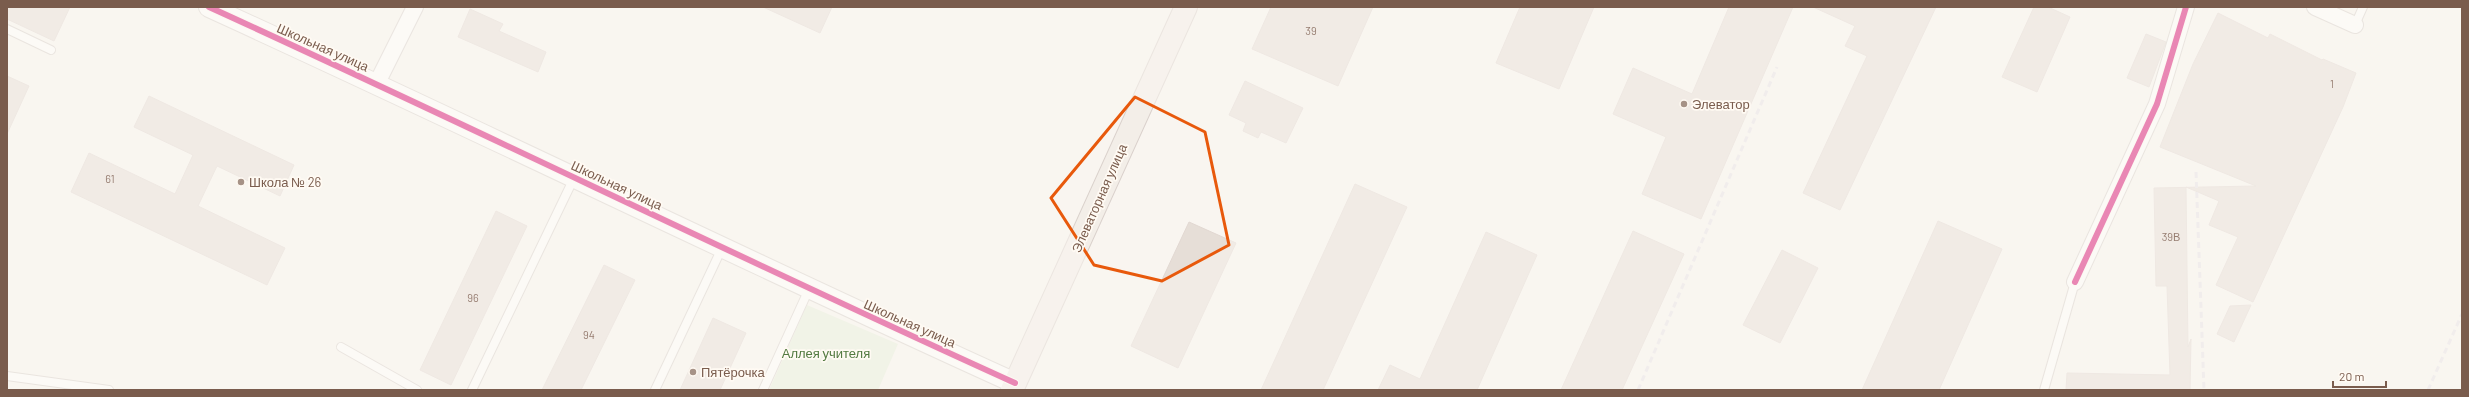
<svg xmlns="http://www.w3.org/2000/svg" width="2469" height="397" viewBox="0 0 2469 397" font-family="Barlow,sans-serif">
  <rect width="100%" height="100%" fill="#f9f5f0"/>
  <!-- green -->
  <polygon fill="#e7f0db" points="807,305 898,344 878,390 769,390"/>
  <!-- building -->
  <g fill="#e6ded7" stroke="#e2d8d2">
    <polygon points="7,7 70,7 54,41 7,19"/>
    <polygon points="763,7 832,7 820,33"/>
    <polygon points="1271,7 1373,7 1338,86 1252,49"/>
    <polygon points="1520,7 1594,7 1559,89 1496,63"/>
    <polygon points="1729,7 1793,7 1701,219 1642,194 1666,137 1613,114 1633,68 1692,94"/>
    <polygon points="1813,7 1936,7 1840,210 1803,193 1867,56 1845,46 1855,26"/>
    <polygon points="2034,7 2048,7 2070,17 2037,92 2002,77"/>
    <polygon points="470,9 503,24 499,31 546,52 538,72 458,37"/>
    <polygon points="2218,13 2268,38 2270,34 2322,60 2323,59 2356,73 2343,107 2253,302 2216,285 2238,237 2209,225 2219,201 2186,187 2188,347 2191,339 2190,390 2066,390 2067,373 2170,375 2167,286 2156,286 2154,188 2256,186 2160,147 2193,64"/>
    <polygon points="2146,34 2166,42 2149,87 2127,78"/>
    <polygon points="7,76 29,86 7,134"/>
    <polygon points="1245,81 1303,108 1286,143 1261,132 1258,138 1243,131 1246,123 1229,115"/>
    <polygon points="149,96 294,165 280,196 217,166 198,206 285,248 267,285 71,192 89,153 175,194 193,155 134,127"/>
    <polygon points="1355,184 1407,207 1323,390 1261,390"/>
    <polygon points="496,211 527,226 451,385 420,370"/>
    <polygon points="1938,221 2002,249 1939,390 1862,390"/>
    <polygon points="1189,222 1236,243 1178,368 1131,346"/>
    <polygon points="1633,231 1684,254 1622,390 1561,390"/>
    <polygon points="1486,232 1537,255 1477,390 1378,390 1390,365 1420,379"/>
    <polygon points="1782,250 1818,268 1780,343 1743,325"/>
    <polygon points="604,265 635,280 581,390 542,390"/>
    <polygon points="2251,305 2234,342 2217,334 2230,306"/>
    <polygon points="713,318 746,333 720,390 680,390"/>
  </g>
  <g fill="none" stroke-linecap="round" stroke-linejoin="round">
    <defs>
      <g id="service">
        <polyline points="2355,25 2363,7"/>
        <polyline points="7,29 51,50"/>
        <polyline points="341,347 417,390"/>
        <polyline points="7,376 109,390"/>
        <polyline points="472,390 574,178"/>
        <polyline points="655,390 722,248"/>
        <polyline points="763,390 809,289"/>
        <polyline points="2044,390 2075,282"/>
      </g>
      <g id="minor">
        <polyline points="2315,7 2355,25"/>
        <polyline points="377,83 415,7"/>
        <polyline points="2075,282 2157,104 2186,7"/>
      </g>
      <path id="tertiary" d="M209,7c270,123 536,254 806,376"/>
      <polyline id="primary" points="1012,390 1186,7"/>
    </defs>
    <!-- service casing -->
    <use href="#service" stroke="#d7d1cb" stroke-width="10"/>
    <!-- minor casing -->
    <use href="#minor" stroke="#d7d1cb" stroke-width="18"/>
    <!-- tertiary casing -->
    <use href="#tertiary" stroke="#d7d1cb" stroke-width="22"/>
    <!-- primary casing -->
    <use href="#primary" stroke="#dad1cc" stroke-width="24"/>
    <!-- service -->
    <use href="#service" stroke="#fefefd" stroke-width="8"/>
    <!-- minor -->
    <use href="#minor" stroke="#fefefd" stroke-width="16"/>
    <!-- tertiary -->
    <use href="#tertiary" stroke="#fefefd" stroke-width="20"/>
    <!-- primary -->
    <use href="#primary" stroke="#f3eee8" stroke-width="22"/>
    <!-- rail -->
    <g stroke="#e6e3e7" stroke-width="3" stroke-dasharray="6 4" stroke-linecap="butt">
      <polyline points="2196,172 2204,390"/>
      <polyline points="1638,390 1777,67"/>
      <polyline points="2428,390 2462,314"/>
    </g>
    <defs>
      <g id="cycleway">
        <path d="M209,7c270,123 536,254 806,376"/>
        <polyline points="2075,282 2157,104 2186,7"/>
      </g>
    </defs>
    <!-- cycleway casing -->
    <use href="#cycleway" stroke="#fffaf3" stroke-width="8"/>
    <!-- cycleway -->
    <use href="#cycleway" stroke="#d6006c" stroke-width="6"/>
  </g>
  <!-- marked area -->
  <path d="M0 0H2469V397H0ZM1135,97l70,35 24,113 -67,36 -68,-16 -43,-67z" fill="#f9f5f0" fill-opacity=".55" fill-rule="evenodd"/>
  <path fill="none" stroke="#e8590c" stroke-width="3" stroke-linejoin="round" d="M1135,97l70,35 24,113 -67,36 -68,-16 -43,-67z"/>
  <!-- markers -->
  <g fill="#a69286" stroke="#fffaf3" stroke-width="1.5">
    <circle cx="1684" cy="104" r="4"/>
    <circle cx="241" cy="182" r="4"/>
    <circle cx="693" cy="372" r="4"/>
  </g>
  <g text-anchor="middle" stroke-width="3.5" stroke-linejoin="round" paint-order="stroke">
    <!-- number labels -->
    <g font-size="11" fill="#977e72">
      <text x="1311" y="35">39</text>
      <text x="2332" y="88">1</text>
      <text x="110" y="183">61</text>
      <text x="2171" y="241">39В</text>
      <text x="473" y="302">96</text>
      <text x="589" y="339">94</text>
    </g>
    <!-- street labels -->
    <g font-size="13" fill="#7a5c4d" stroke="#fffaf3">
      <text transform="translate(323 47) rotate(24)" y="5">Школьная улица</text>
      <text transform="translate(617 185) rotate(25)" y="5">Школьная улица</text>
      <text transform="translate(1099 198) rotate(-66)" y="5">Элеваторная улица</text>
      <text transform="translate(910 323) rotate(24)" y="5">Школьная улица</text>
    </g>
    <!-- poi labels -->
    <g font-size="13" fill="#7a5c4d" stroke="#fffaf3" text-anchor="start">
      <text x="1692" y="109">Элеватор</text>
      <text x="249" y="187">Школа № 26</text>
      <text x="701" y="377">Пятёрочка</text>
    </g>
    <!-- park labels -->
    <g font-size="13" fill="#537a41" stroke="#fffaf3">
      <text x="826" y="358">Аллея учителя</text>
    </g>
  </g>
  <!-- border -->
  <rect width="2469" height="397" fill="none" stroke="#7a5c4d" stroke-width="16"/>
  <!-- scale -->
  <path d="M2333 381v6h53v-6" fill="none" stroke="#7a5c4d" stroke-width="2"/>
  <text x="2339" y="381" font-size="12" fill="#7a5c4d" stroke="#fffaf3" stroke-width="3" paint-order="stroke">20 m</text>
</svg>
